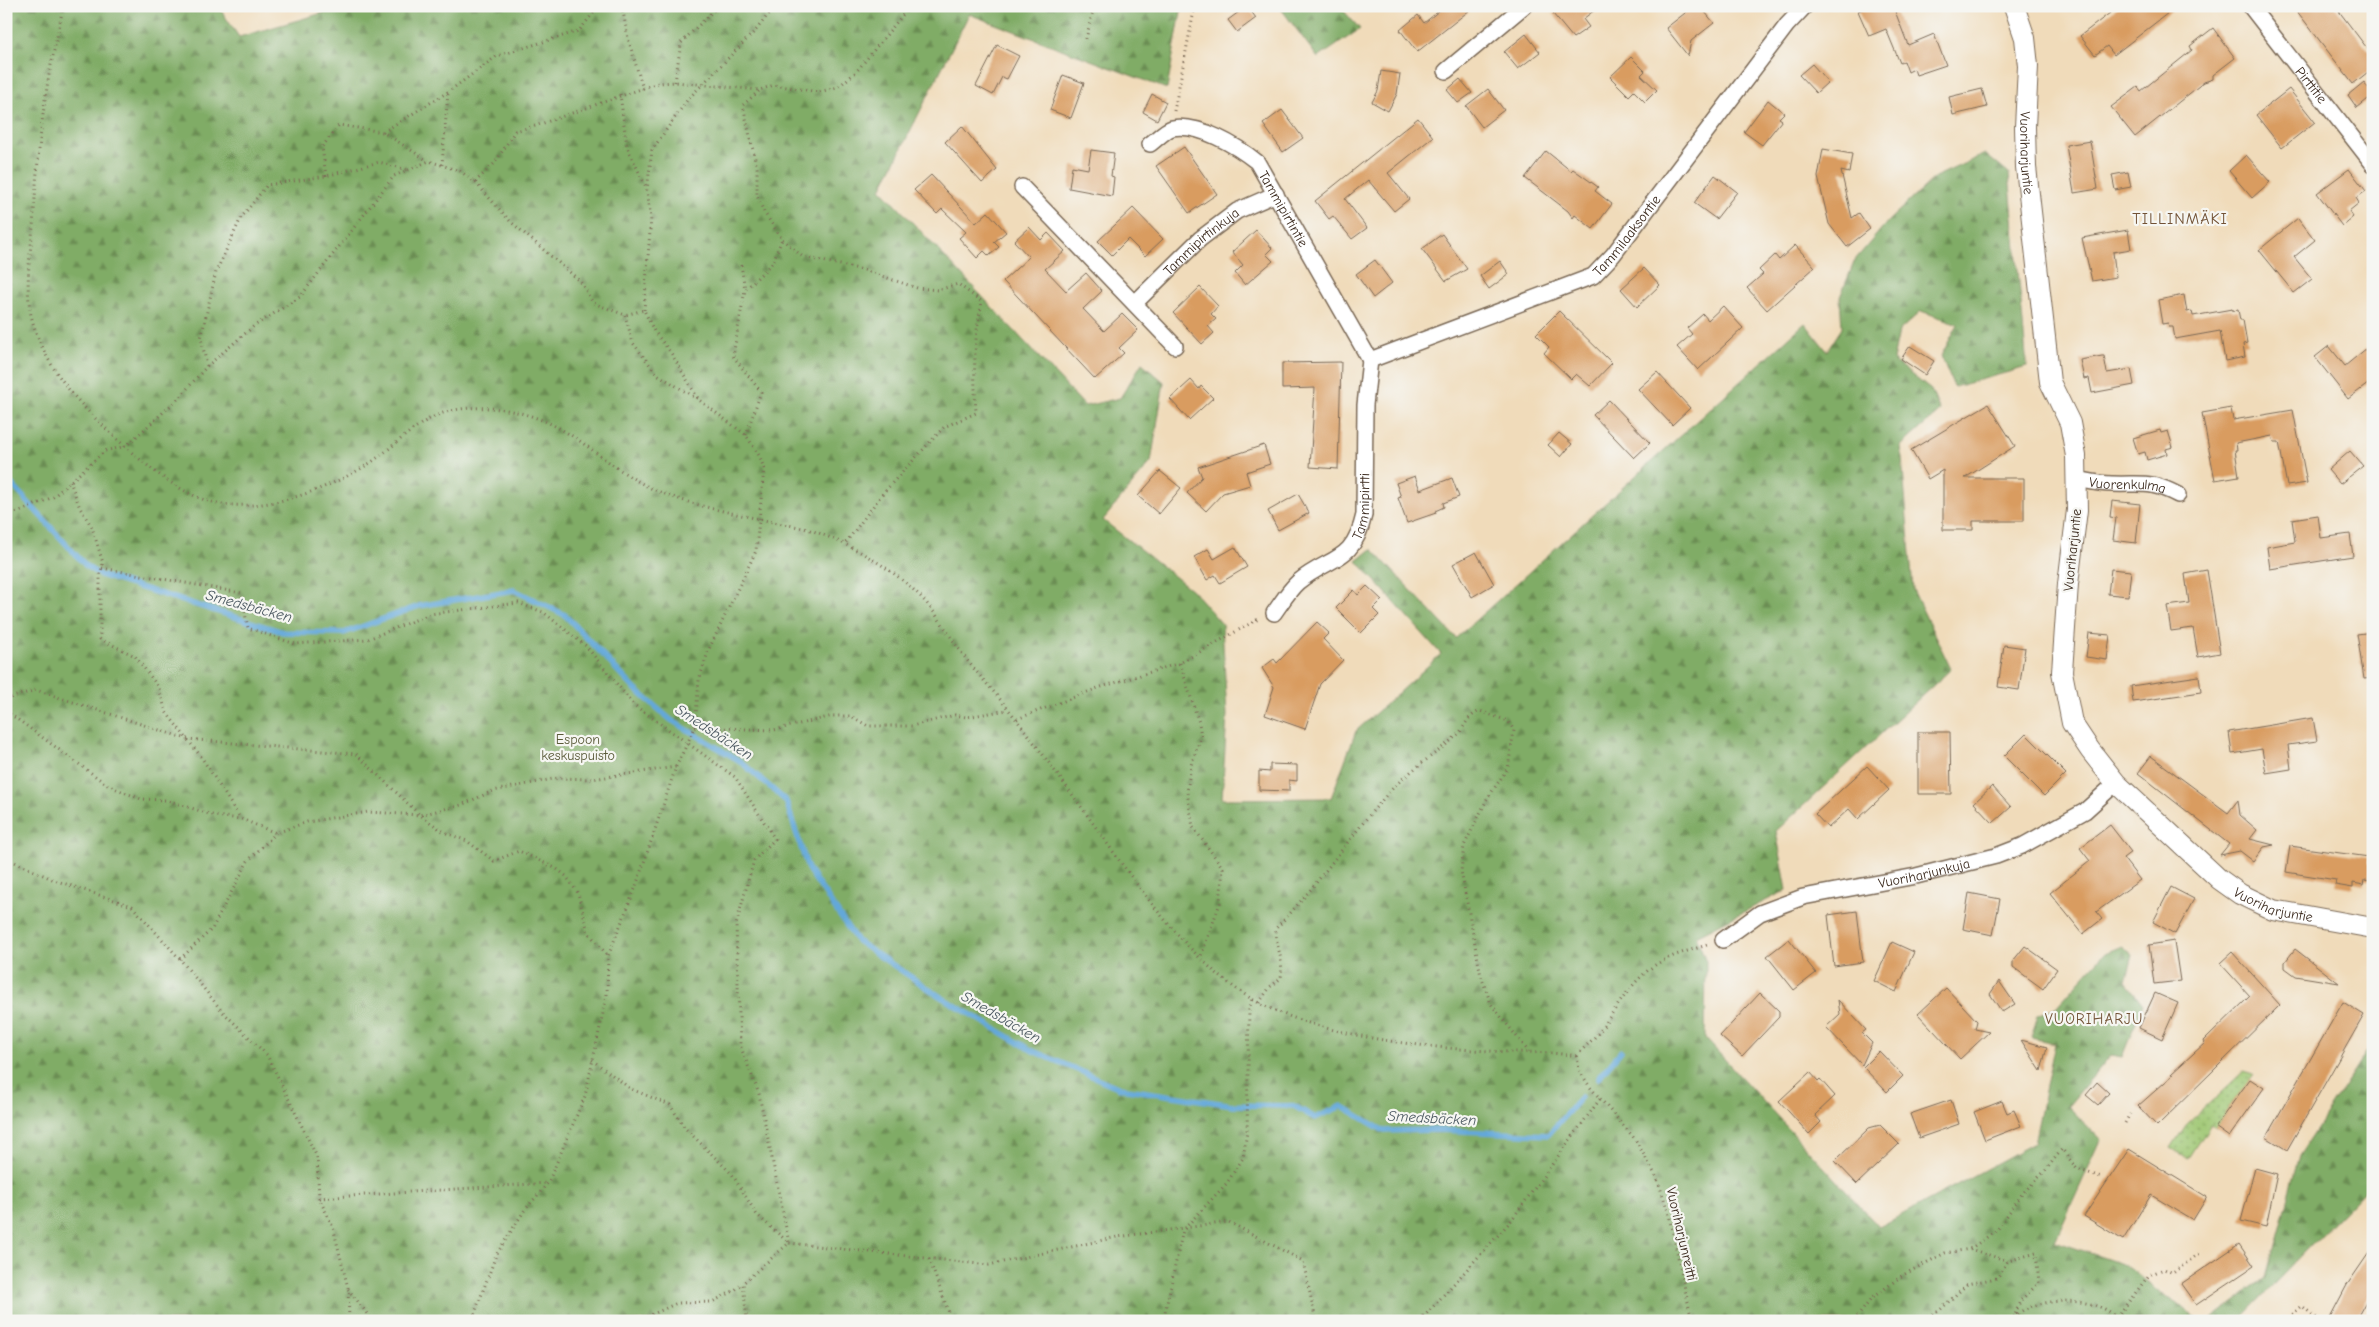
<svg xmlns="http://www.w3.org/2000/svg" width="2379" height="1327" viewBox="0 0 2379 1327" font-family="'Comic Neue',sans-serif">
  <defs>
    <pattern id="grass-dots" width="8" height="8" patternUnits="userSpaceOnUse" patternTransform="scale(1.25)"><rect width="8" height="8" fill="#a0c874"/><path d="M2 2h.1M6 6h.1" fill="none" stroke="#84a35f" stroke-width="1.8" stroke-linecap="round"/></pattern>
    <pattern id="forest-firs" width="22" height="20" patternUnits="userSpaceOnUse" patternTransform="scale(1.25)"><rect width="22" height="20" fill="#80ac66"/><path d="M5 1l3.5 6h-7zM16 11l3.5 6h-7z" fill="#6a8c53"/></pattern>
  </defs>
  <rect width="100%" height="100%" fill="#f6f6f2"/>
  <filter id="ink" filterUnits="userSpaceOnUse"><feTurbulence type="fractalNoise" baseFrequency=".02" numOctaves="2"/><feDisplacementMap in="SourceGraphic" scale="10" xChannelSelector="R" yChannelSelector="G"/><feConvolveMatrix kernelMatrix="1 2 1 2 8 2 1 2 1" color-interpolation-filters="sRGB"/></filter>
  <filter id="wash" filterUnits="userSpaceOnUse"><feTurbulence type="fractalNoise" baseFrequency=".0096" numOctaves="4" result="noise"/><feDisplacementMap in="SourceGraphic" scale="20" xChannelSelector="R" yChannelSelector="G"/><feGaussianBlur stdDeviation="1.12" result="paint"/><feColorMatrix in="noise" values="0 0 0 0 0 0 0 0 0 0 0 0 0 0 0 0 0 1.4 0 .05"/><feComposite in="paint" operator="in"/></filter>
  <g filter="url(#wash)">
    <rect width="100%" height="100%" fill="#f0dbba"/>
    <!-- grass -->
    <polygon fill="url(#grass-dots)" stroke="#6e7949" points="2244,1071 2254,1074 2215,1127 2210,1124 2188,1158 2171,1148 2186,1125"/>
    <!-- forest -->
    <g fill="url(#forest-firs)" stroke="#5e6b42">
      <polygon points="6,6 218,6 239,37 347,6 1182,6 1167,89 969,14 881,189 1085,406 1120,398 1142,363 1164,382 1151,462 1103,520 1192,590 1222,624 1227,715 1222,799 1331,798 1356,731 1441,654 1357,561 1372,549 1456,638 1805,323 1827,351 1842,328 1840,297 1855,260 1889,220 1935,177 1985,154 2009,174 2027,367 1954,387 1941,356 1958,324 1921,311 1899,331 1893,360 1931,390 1940,411 1901,446 1913,590 1951,669 1776,831 1787,890 1696,936 1706,961 1705,1038 1879,1227 2034,1143 2055,1043 2031,1038 2038,1015 2056,1007 2105,953 2122,946 2133,955 2126,982 2143,1004 2122,1057 2111,1055 2068,1106 2101,1140 2055,1241 2125,1265 2200,1321 6,1321"/>
      <polygon points="1279,6 1334,6 1342,9 1360,29 1318,58"/>
      <polygon points="2373,1042 2373,1182 2238,1321 2209,1321 2266,1278 2299,1156"/>
    </g>
    <g fill="none" stroke-linecap="round" stroke-linejoin="round">
      <!-- stream -->
      <g stroke="#64a8d9" stroke-width="5.5">
        <polyline points="6,478 87,567 100,575 283,632 344,633 419,606 514,590 565,615 634,688 671,720 740,761 786,801 808,869 857,941 941,997 1033,1051 1120,1088 1233,1105 1294,1106 1315,1118 1342,1106 1384,1131 1439,1130 1548,1135 1581,1097"/>
        <polyline points="1598,1078 1621,1051"/>
      </g>
    </g>
    <g id="blocks">
      <!-- building -->
      <g fill="#d99c60">
        <polygon points="1247,6 1256,18 1237,32 1228,20"/>
        <polygon points="1445,6 1475,6 1417,52 1400,30 1418,15 1424,23"/>
        <polygon points="1563,6 1600,6 1583,19 1589,27 1573,38 1553,14"/>
        <polygon points="1694,6 1700,6 1714,23 1691,41 1688,56 1666,28"/>
        <polygon points="1869,6 1893,6 1908,45 1934,34 1946,65 1916,75 1914,69 1908,72 1904,61 1900,63 1886,29 1869,36 1858,11"/>
        <polygon points="2119,6 2177,6 2114,55 2107,46 2095,55 2080,36"/>
        <polygon points="2293,6 2335,6 2373,56 2373,68 2353,84"/>
        <polygon points="2213,28 2235,58 2213,75 2213,79 2204,82 2135,137 2111,107 2138,87 2141,91 2192,50 2190,46"/>
        <polygon points="1526,34 1540,52 1518,69 1504,52"/>
        <polygon points="997,45 1019,56 1007,79 1002,77 993,95 976,86"/>
        <polygon points="1631,57 1645,71 1641,75 1657,90 1645,102 1634,91 1629,96 1610,77"/>
        <polygon points="1812,64 1828,82 1816,93 1799,75"/>
        <polygon points="1381,71 1400,74 1397,94 1388,111 1372,102 1378,91"/>
        <polygon points="1063,75 1084,83 1071,118 1050,110"/>
        <polygon points="1460,79 1472,93 1458,103 1447,90"/>
        <polygon points="2364,82 2373,95 2357,108 2348,95"/>
        <polygon points="1488,89 1504,110 1482,127 1466,106"/>
        <polygon points="1982,89 1987,107 1953,115 1949,97"/>
        <polygon points="2289,89 2315,122 2282,148 2256,115"/>
        <polygon points="1152,94 1166,102 1157,120 1143,112"/>
        <polygon points="1768,100 1784,113 1779,118 1782,120 1762,145 1744,132"/>
        <polygon points="1282,110 1303,138 1283,152 1263,124"/>
        <polygon points="1418,118 1433,137 1388,173 1409,199 1394,211 1368,180 1345,199 1367,228 1352,239 1333,216 1329,219 1315,201"/>
        <polygon points="962,126 997,170 982,183 945,142"/>
        <polygon points="2090,141 2098,189 2074,193 2066,145"/>
        <polygon points="1184,147 1217,194 1189,213 1156,166"/>
        <polygon points="1823,149 1852,154 1849,173 1841,171 1852,218 1859,213 1870,229 1847,247 1829,224 1818,177"/>
        <polygon points="1091,150 1114,153 1111,176 1114,177 1112,196 1069,188 1072,166 1088,169"/>
        <polygon points="1546,151 1571,171 1573,169 1598,187 1595,191 1612,204 1593,229 1575,215 1573,218 1568,211 1525,178"/>
        <polygon points="2246,155 2270,182 2252,198 2229,171"/>
        <polygon points="2349,169 2366,191 2356,198 2359,203 2349,211 2353,217 2342,226 2317,193"/>
        <polygon points="2128,172 2131,187 2115,190 2112,175"/>
        <polygon points="931,175 976,223 988,212 1006,232 994,242 999,247 989,256 984,251 977,258 959,238 966,232 942,209 937,214 914,190"/>
        <polygon points="1715,175 1737,192 1716,219 1694,203"/>
        <polygon points="1133,208 1163,239 1145,256 1128,239 1112,255 1098,241"/>
        <polygon points="2298,218 2315,240 2294,257 2312,279 2294,293 2259,250"/>
        <polygon points="1029,227 1041,240 1048,233 1065,251 1045,269 1066,291 1086,273 1102,291 1083,309 1104,331 1122,314 1138,330 1119,348 1124,353 1095,379 1003,281 1029,257 1014,241"/>
        <polygon points="1256,230 1272,248 1266,254 1273,261 1245,285 1235,273 1243,265 1232,252"/>
        <polygon points="2128,230 2131,249 2113,252 2116,277 2092,281 2082,238"/>
        <polygon points="1442,234 1467,269 1446,281 1422,249"/>
        <polygon points="1795,245 1815,267 1767,310 1747,288 1763,274 1759,270 1775,255 1779,260"/>
        <polygon points="1375,260 1392,283 1373,298 1356,274"/>
        <polygon points="1500,261 1509,274 1489,289 1480,276"/>
        <polygon points="1644,268 1660,285 1637,307 1621,289"/>
        <polygon points="1200,287 1218,306 1211,314 1216,319 1208,326 1214,333 1202,344 1173,313"/>
        <polygon points="2184,295 2187,312 2192,311 2193,316 2232,309 2232,311 2238,310 2240,320 2243,320 2247,343 2243,344 2245,357 2225,361 2220,331 2175,339 2173,327 2169,327 2168,323 2162,324 2158,300"/>
        <polygon points="1723,306 1743,328 1698,370 1677,347 1692,334 1687,328 1703,314 1708,320"/>
        <polygon points="1559,311 1612,363 1590,386 1576,374 1571,379 1544,353 1549,347 1536,334"/>
        <polygon points="2373,343 2373,380 2348,399 2315,357 2329,346 2345,366"/>
        <polygon points="1910,346 1934,361 1925,375 1901,359"/>
        <polygon points="2102,356 2104,356 2107,373 2131,369 2134,385 2092,393 2089,378 2084,379 2080,360"/>
        <polygon points="1341,362 1338,469 1310,467 1315,388 1282,389 1282,363"/>
        <polygon points="1657,372 1690,408 1672,425 1638,389"/>
        <polygon points="1191,380 1199,389 1201,386 1213,398 1189,420 1170,399"/>
        <polygon points="1609,400 1650,443 1634,458 1593,415"/>
        <polygon points="1988,404 2015,446 1965,478 2024,478 2024,521 1973,521 1973,530 1943,530 1943,470 1928,479 1911,450"/>
        <polygon points="2231,408 2233,420 2293,410 2307,483 2287,486 2279,442 2274,442 2272,436 2236,443 2237,450 2235,450 2239,476 2215,480 2202,413"/>
        <polygon points="2160,430 2161,433 2168,431 2173,447 2166,449 2167,454 2147,460 2145,452 2138,454 2133,438"/>
        <polygon points="1559,433 1572,444 1561,457 1548,445"/>
        <polygon points="1264,445 1270,464 1246,472 1250,485 1223,493 1206,511 1187,493 1202,477 1198,467"/>
        <polygon points="2350,451 2363,466 2340,484 2328,470"/>
        <polygon points="1160,471 1181,488 1159,514 1138,496"/>
        <polygon points="1415,476 1420,490 1452,478 1459,497 1443,503 1444,507 1435,511 1436,513 1407,523 1398,498 1401,497 1396,483"/>
        <polygon points="1298,494 1309,513 1278,530 1268,511"/>
        <polygon points="2112,501 2140,504 2136,543 2113,540 2116,518 2110,517"/>
        <polygon points="2318,515 2321,538 2350,534 2353,556 2270,569 2267,547 2295,542 2292,519"/>
        <polygon points="1235,547 1247,567 1220,583 1215,575 1207,580 1194,557 1208,549 1214,559"/>
        <polygon points="1476,552 1494,584 1472,597 1453,564"/>
        <polygon points="2111,569 2131,571 2128,596 2108,594"/>
        <polygon points="2207,570 2220,653 2198,657 2193,628 2171,631 2167,606 2189,603 2185,574"/>
        <polygon points="1367,586 1382,600 1373,609 1379,615 1361,633 1336,608 1354,590 1358,595"/>
        <polygon points="1317,622 1329,633 1323,639 1343,660 1320,684 1305,729 1265,715 1274,687 1262,668 1274,659 1277,663"/>
        <polygon points="2373,632 2373,678 2364,679 2357,634"/>
        <polygon points="2089,633 2110,635 2107,660 2086,657"/>
        <polygon points="2004,645 2025,648 2019,690 1998,687"/>
        <polygon points="2199,676 2201,692 2133,702 2131,686"/>
        <polygon points="2313,718 2317,741 2288,745 2291,769 2266,773 2262,749 2232,754 2229,732"/>
        <polygon points="1918,732 1950,732 1951,794 1918,794"/>
        <polygon points="2026,734 2066,774 2044,796 2004,756"/>
        <polygon points="2151,756 2228,813 2238,800 2240,815 2257,830 2250,839 2274,845 2264,847 2253,861 2240,851 2220,855 2229,844 2138,773"/>
        <polygon points="1270,764 1297,765 1297,781 1289,780 1289,791 1259,790 1259,771 1270,772"/>
        <polygon points="1867,766 1889,790 1858,819 1849,809 1828,828 1815,814"/>
        <polygon points="1992,786 2011,807 1993,823 1974,803"/>
        <polygon points="2110,825 2131,852 2123,858 2140,880 2096,912 2102,919 2083,934 2050,893 2090,861 2080,848"/>
        <polygon points="2290,846 2369,857 2368,862 2373,863 2371,881 2365,880 2364,885 2353,883 2353,888 2335,885 2336,880 2286,872"/>
        <polygon points="2171,887 2194,899 2175,934 2153,922"/>
        <polygon points="1969,893 2000,899 1993,935 1963,929"/>
        <polygon points="1857,911 1863,962 1834,966 1828,915"/>
        <polygon points="1789,939 1816,973 1794,990 1767,956"/>
        <polygon points="2174,941 2180,981 2154,984 2149,945"/>
        <polygon points="1892,942 1914,952 1896,992 1874,981"/>
        <polygon points="2025,946 2057,969 2043,989 2013,967 2013,961"/>
        <polygon points="2295,949 2339,983 2296,976 2285,968 2285,962"/>
        <polygon points="2232,952 2280,1005 2157,1126 2138,1106 2173,1075 2171,1074 2205,1043 2204,1041 2250,996 2220,963"/>
        <polygon points="1999,981 2015,1004 2002,1012 1990,994"/>
        <polygon points="1946,988 1977,1021 1975,1029 1989,1032 1960,1059 1918,1014"/>
        <polygon points="1760,993 1779,1011 1779,1017 1742,1056 1720,1036"/>
        <polygon points="2155,993 2178,1003 2162,1039 2139,1028"/>
        <polygon points="1838,1000 1866,1030 1862,1033 1872,1043 1862,1065 1826,1027 1840,1014"/>
        <polygon points="2343,1002 2364,1015 2287,1150 2266,1137"/>
        <polygon points="2021,1040 2047,1047 2041,1071"/>
        <polygon points="1879,1051 1903,1076 1887,1092 1863,1067"/>
        <polygon points="1810,1072 1818,1081 1820,1079 1835,1096 1815,1115 1821,1122 1809,1134 1779,1101"/>
        <polygon points="2250,1079 2264,1088 2229,1137 2215,1127"/>
        <polygon points="2097,1082 2109,1093 2098,1105 2086,1095"/>
        <polygon points="1951,1100 1959,1124 1919,1138 1910,1114"/>
        <polygon points="2002,1101 2007,1113 2014,1110 2021,1126 1985,1140 1974,1112"/>
        <polygon points="1880,1125 1899,1144 1857,1184 1835,1161 1869,1128"/>
        <polygon points="2129,1149 2207,1197 2193,1220 2151,1195 2123,1240 2084,1216"/>
        <polygon points="2255,1168 2277,1174 2266,1227 2241,1221"/>
        <polygon points="2239,1244 2254,1266 2196,1305 2181,1284"/>
        <polygon points="2373,1247 2373,1289 2355,1321 2328,1321 2347,1285"/>
      </g>
    </g>
  </g>
  <g filter="url(#ink)">
    <use href="#blocks" fill-opacity="0" stroke="#7a6855" stroke-width="1"/>
    <g fill="none" stroke-linecap="round" stroke-linejoin="round">
      <defs>
        <g id="minor">
          <path id="s1" d="M2250,6l123,158"/>
          <polyline points="1446,71 1524,6"/>
          <path id="s2" d="M1150,144c6,-4 15,-14 22,-16 27,-5 65,18 85,34l113,198"/>
          <polyline points="1022,187 1175,346"/>
          <path id="s3" d="M1136,302l64,-63 37,-28 39,-17"/>
          <path id="s4" d="M1370,360l223,-84 20,-21 174,-230 18,-19"/>
          <path id="s5" d="M2076,479c12,2 24,5 36,5 30,1 38,-4 66,11"/>
          <path id="s6" d="M1274,613c8,-11 15,-23 24,-31 33,-27 55,-18 66,-67l1,-110 5,-45"/>
          <path id="s7" d="M1723,940l37,-27 43,-16 113,-21 80,-20 26,-10 63,-35 31,-28"/>
        </g>
        <g id="tertiary">
          <path id="s8" d="M2014,6l11,32 3,28 -3,61 1,40 24,215 20,41 6,33 1,54 -9,74 -6,88 10,51 18,27 26,33 103,96 21,15 33,16 100,18"/>
        </g>
      </defs>
      <!-- minor casing -->
      <use href="#minor" stroke="#7a6855" stroke-width="18"/>
      <!-- tertiary casing -->
      <use href="#tertiary" stroke="#7a6855" stroke-width="22"/>
      <!-- path -->
      <g stroke="#7a6855" stroke-width="3" stroke-dasharray="1 4" stroke-linecap="butt">
        <path d="M63,6c-5,30 -13,58 -17,88 -7,44 -10,88 -13,133 -3,29 -8,59 -2,88 9,40 35,75 64,103 28,27 61,59 96,76 53,28 132,-1 179,-31 24,-16 46,-41 73,-50 31,-10 69,-5 99,7 40,16 72,52 113,70 37,16 78,23 118,32 14,3 30,5 43,10 38,14 76,36 104,64 18,18 31,43 46,63 16,20 34,39 50,60 18,23 35,47 53,71 51,69 115,174 192,214 63,32 157,43 228,47 30,2 59,0 88,5"/>
        <polyline points="622,6 628,38 643,89"/>
        <polyline points="1086,39 1094,6"/>
        <polyline points="675,82 681,43 714,10 714,6"/>
        <polyline points="620,94 627,147 647,189"/>
        <polyline points="1174,111 1195,6"/>
        <polyline points="383,132 448,92 497,56 579,31 599,6"/>
        <polyline points="442,165 448,93"/>
        <polyline points="326,176 322,147 339,125 383,132 428,161"/>
        <polyline points="475,182 495,163 515,131 535,126 658,83 675,82 760,90 774,85 819,92 838,87 856,72 910,6"/>
        <path d="M782,239l21,18 61,13 53,18 21,2 20,-6 24,18c-9,39 -8,72 -6,111l-32,14 -61,66 -39,52"/>
        <polyline points="741,265 745,289"/>
        <polyline points="644,310 651,218 647,190 652,150 688,99 756,30 775,6"/>
        <polyline points="625,315 633,343 657,374 699,400"/>
        <polyline points="207,366 201,338 216,272 241,218 267,185 326,176 379,162 407,170"/>
        <polyline points="746,435 761,392 733,356 745,290 773,262 782,239 764,212 757,196 757,168 743,105 759,91"/>
        <polyline points="70,481 80,508 92,527 103,563 100,575 100,639 135,656 159,688 166,712 202,758 240,818"/>
        <polyline points="6,514 19,512 53,497 105,451 126,446 179,398 207,366 254,326 300,297 394,176 429,161 460,171 475,182 510,221 580,281 593,303 625,315 644,310 654,331 671,353 699,400 746,435 760,457 764,469 756,551 709,649 699,680 695,727 676,767 635,889 608,956 607,995 585,1096 548,1183 524,1211 496,1255 472,1321"/>
        <polyline points="102,568 241,593 248,628 295,644 368,639 430,614 518,603 543,612 586,646 634,705 735,777 775,839 754,860 736,925 740,1045 759,1094 789,1243 743,1283 747,1321"/>
        <polyline points="1180,663 1199,723 1201,737 1191,765 1187,792 1193,827 1223,868 1220,903 1200,959"/>
        <polyline points="6,699 36,690 187,739 356,754 420,815 444,832 467,841 494,861 519,851 557,869 566,876 578,893 588,932 608,956"/>
        <polyline points="6,711 109,786 141,799 167,800 215,816 241,819 276,833 307,822 368,812 420,815 461,805 493,791 558,778 592,779 676,767"/>
        <polyline points="1017,719 1098,688 1180,663 1260,618"/>
        <polyline points="695,727 774,730 833,716 851,716 868,726 912,726 955,715 966,717 1008,710"/>
        <polyline points="6,858 54,880 132,906 180,959 222,1011 267,1055 317,1157 319,1198 333,1227 348,1288 349,1321"/>
        <polyline points="180,959 212,929 248,861 276,833"/>
        <path d="M1259,1003l11,-16 11,-9c3,-22 -6,-31 -5,-50 43,-43 76,-96 117,-140 18,-19 42,-33 62,-51 12,-10 8,-18 25,-26l28,10 6,9 -6,38 -21,31 -23,47 -3,25 20,105 10,28 38,48"/>
        <polyline points="1577,1056 1579,1070 1590,1087 1635,1139 1657,1178 1668,1211 1692,1321"/>
        <path d="M1577,1056c7,-9 16,-16 23,-25 15,-21 30,-47 51,-63 16,-12 37,-17 56,-23"/>
        <polyline points="592,1060 631,1089 670,1105 685,1128 732,1174 757,1215 789,1243 989,1265 1117,1237 1229,1222 1303,1261 1316,1321"/>
        <polyline points="2125,1123 2130,1114"/>
        <polyline points="319,1198 548,1183"/>
        <polyline points="1970,1249 1997,1230 2022,1194 2046,1170 2062,1149 2077,1169 2101,1177"/>
        <polyline points="929,1259 952,1321"/>
        <polyline points="348,1289 366,1312 370,1321"/>
        <polyline points="2117,1317 2149,1275 2164,1269 2173,1273 2200,1253"/>
        <polyline points="638,1321 677,1303 712,1302 734,1291 743,1283"/>
        <polyline points="1163,1321 1183,1230 1227,1183 1243,1158 1247,1132 1249,1010 1252,999"/>
        <polyline points="1420,1321 1510,1222 1600,1099"/>
        <polyline points="1854,1321 1872,1298 1903,1275 1945,1253 1970,1249 2008,1261"/>
        <polyline points="1919,1321 1939,1311 1967,1284 1997,1278 2008,1261 2036,1253 2039,1283 2020,1301 2015,1315"/>
        <path d="M2011,1321c16,-26 91,-27 108,0"/>
        <polyline points="2285,1321 2302,1306 2320,1321"/>
        <polyline points="2334,1321 2335,1319"/>
      </g>
      <!-- minor -->
      <use href="#minor" stroke="#fff" stroke-width="15"/>
      <!-- tertiary -->
      <use href="#tertiary" stroke="#fff" stroke-width="20"/>
    </g>
  </g>
  <g text-anchor="middle" stroke-width="4.5" stroke-linejoin="round" paint-order="stroke">
    <!-- street labels -->
    <g font-size="14" fill="#3b2a1e" stroke="#f6f6f2">
      <text dy="5" stroke="none"><textPath href="#s1" startOffset="100">Pirttitie</textPath></text>
      <text dy="5" stroke="none"><textPath href="#s8" startOffset="149">Vuoriharjuntie</textPath></text>
      <text dy="5" stroke="none"><textPath href="#s2" startOffset="175">Tammipirtintie</textPath></text>
      <text dy="5" stroke="none"><textPath href="#s4" startOffset="291">Tammilaaksontie</textPath></text>
      <text dy="5" stroke="none"><textPath href="#s3" startOffset="89">Tammipirtinkuja</textPath></text>
      <text dy="5" stroke="none"><textPath href="#s5" startOffset="52">Vuorenkulma</textPath></text>
      <text dy="5" stroke="none"><textPath href="#s6" startOffset="146">Tammipirtti</textPath></text>
      <text transform="translate(2072 550) rotate(-84)" y="5">Vuoriharjuntie</text>
      <text dy="5" stroke="none"><textPath href="#s7" startOffset="215">Vuoriharjunkuja</textPath></text>
      <text dy="5" stroke="none"><textPath href="#s8" startOffset="1004">Vuoriharjuntie</textPath></text>
      <text transform="translate(1682 1234) rotate(77)" y="5">Vuoriharjunreitti</text>
    </g>
    <!-- park labels -->
    <g font-size="14" fill="#595938" stroke="#f6f6f2">
      <text x="578" y="744">Espoon<tspan x="578" dy="16">keskuspuisto</tspan></text>
    </g>
    <!-- water labels -->
    <g font-size="15" font-style="italic" fill="#49565f" stroke="#f6f6f2">
      <text transform="translate(249 606) rotate(15)" y="5">Smedsbäcken</text>
      <text transform="translate(714 732) rotate(33)" y="5">Smedsbäcken</text>
      <text transform="translate(1001 1017) rotate(30)" y="5">Smedsbäcken</text>
      <text transform="translate(1432 1118) rotate(3)" y="5">Smedsbäcken</text>
    </g>
    <!-- neighbourhood labels -->
    <g font-size="15" letter-spacing="1" fill="#725235" stroke="#f6f6f2">
      <text x="2094" y="1024">VUORIHARJU</text>
    </g>
    <!-- quarter labels -->
    <g font-size="16" letter-spacing="1" fill="#725235" stroke="#f6f6f2">
      <text x="2180" y="224">TILLINMÄKI</text>
    </g>
  </g>
  <!-- margin -->
  <rect width="2379" height="1327" fill="none" stroke="#f6f6f2" stroke-width="25"/>
</svg>
